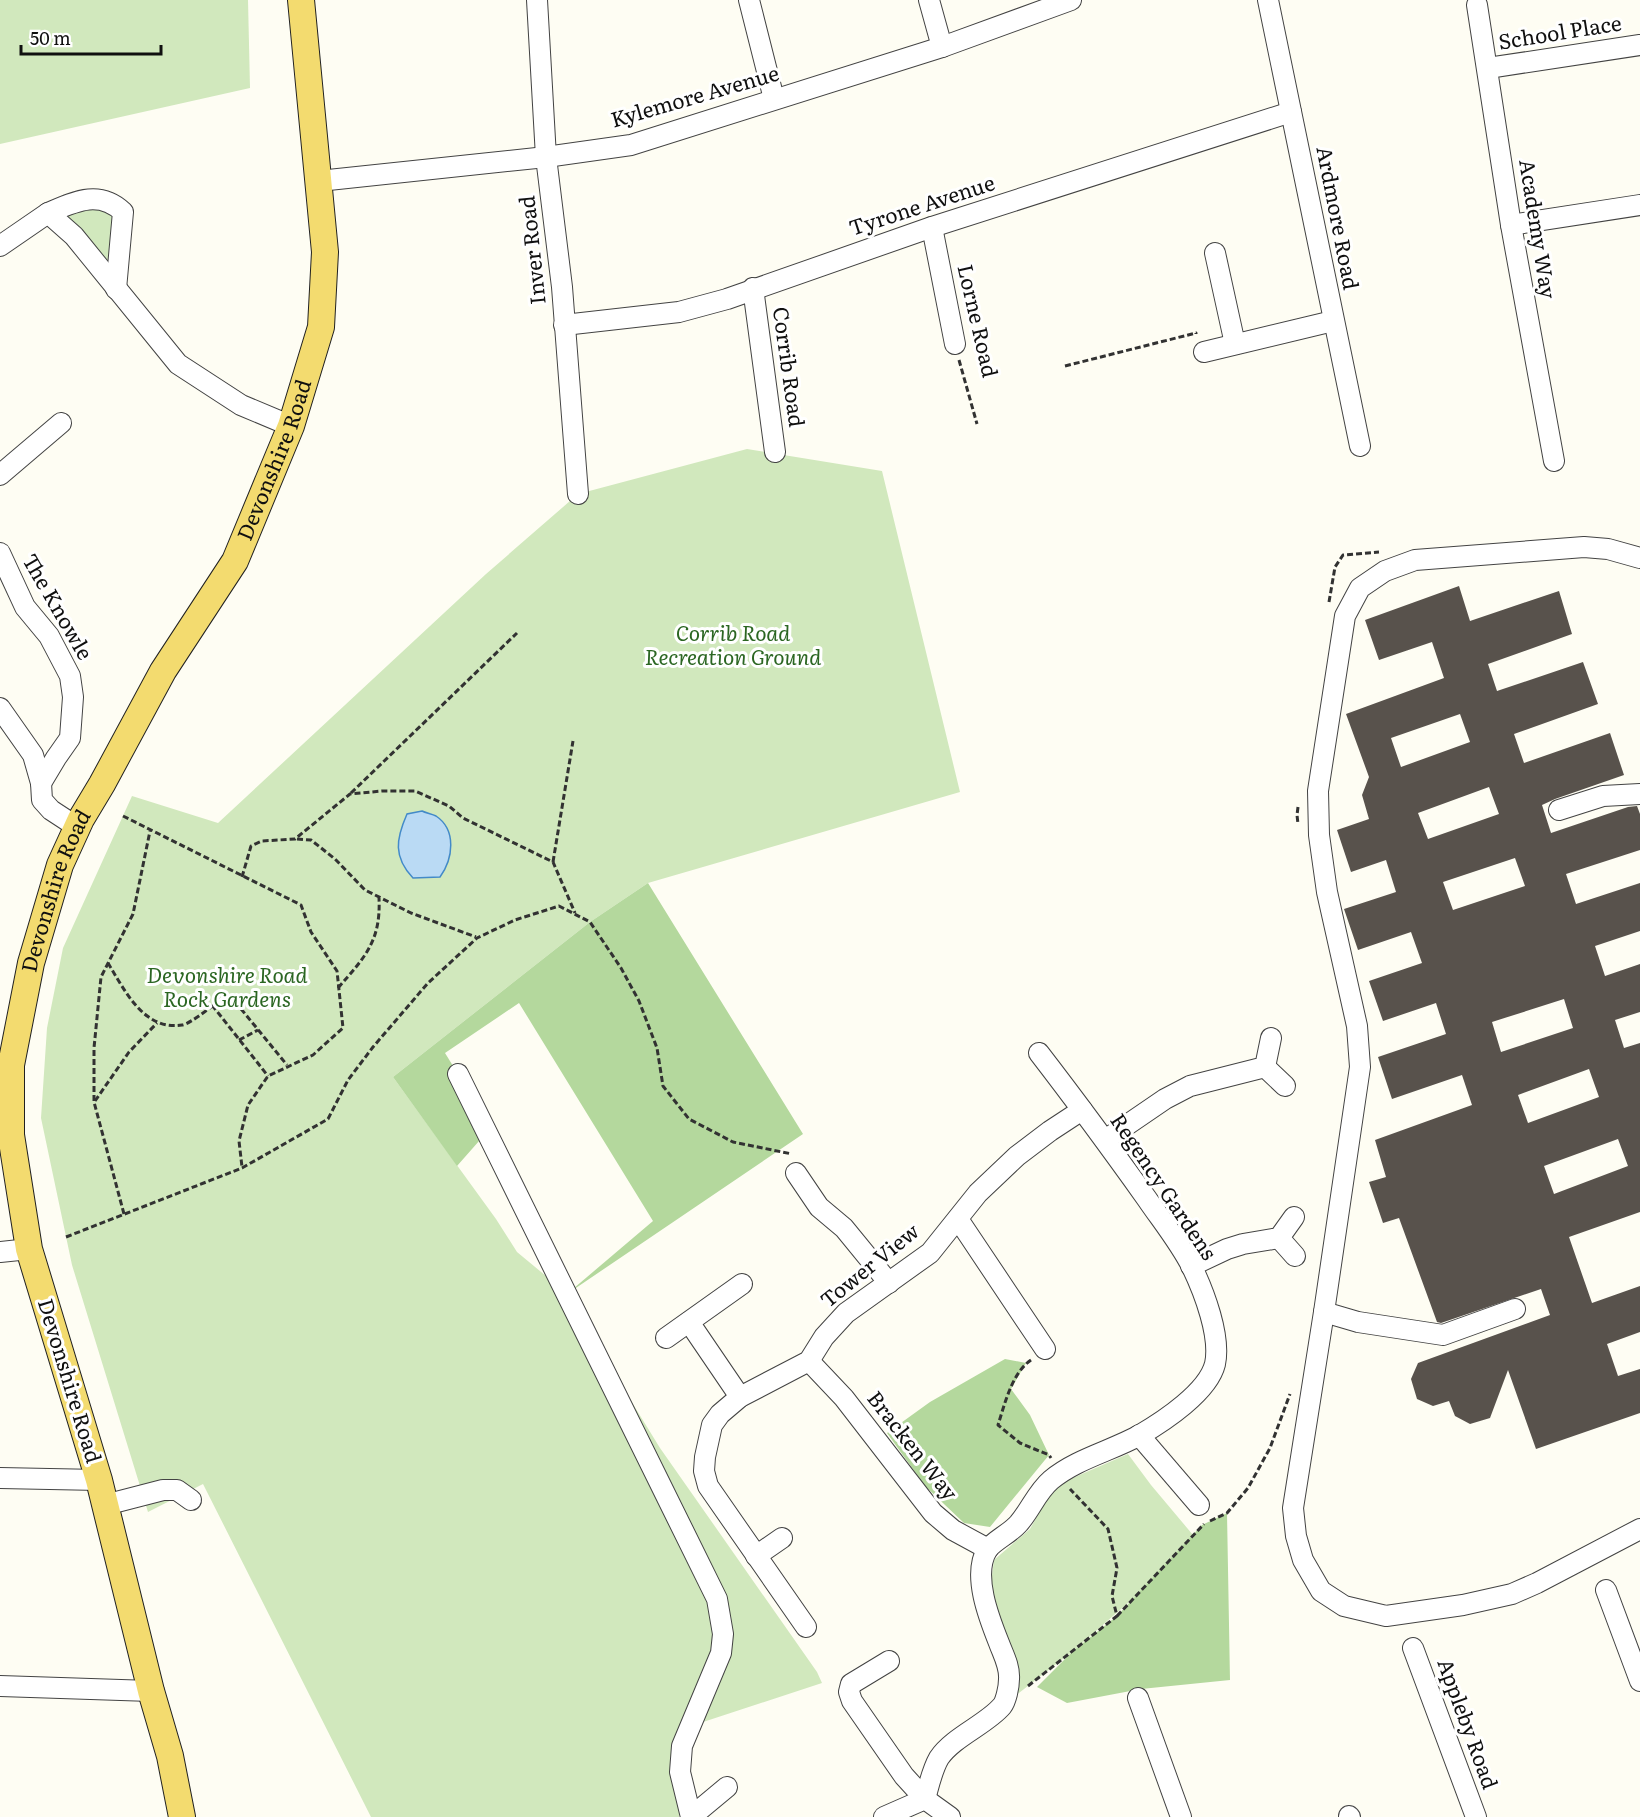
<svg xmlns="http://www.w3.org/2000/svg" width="1640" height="1817" viewBox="0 0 1640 1817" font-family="Literata,serif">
  <rect width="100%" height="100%" fill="#fefdf3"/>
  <!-- green -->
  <g fill="#d1e8bd">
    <polygon points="0,0 248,0 250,88 0,144"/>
    <polygon points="115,204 116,289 48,213"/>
    <polygon points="747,449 882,471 960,792 648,883 590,922 393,1077 496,1219 517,1252 552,1281 596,1344 660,1448 817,1672 822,1683 694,1725 679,1817 371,1817 203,1484 148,1512 72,1265 41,1118 47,1028 63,948 132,796 218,823 486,574 578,494"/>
    <polygon points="1128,1454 1151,1485 1193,1535 1137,1595 1073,1651 1015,1696 994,1608 991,1583 994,1560 1030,1529 1049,1495 1068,1480"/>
  </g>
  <!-- forest -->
  <g fill="#b4d89d">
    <polygon points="648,883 803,1134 567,1294 653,1221 519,1003 445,1053 458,1074 487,1132 457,1166 393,1077 590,922"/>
    <polygon points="1005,1359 1026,1363 1011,1389 1030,1415 1049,1455 990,1527 964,1523 925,1486 887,1433 930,1402"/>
    <polygon points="1227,1513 1230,1680 1141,1689 1067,1703 1037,1687 1073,1651 1117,1616 1202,1525"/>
  </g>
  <!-- water -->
  <path fill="#badaf4" stroke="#438ac8" stroke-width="1.5" d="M422,811c4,2 10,3 14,5 21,14 17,43 4,61l-27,1c-20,-21 -17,-39 -6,-64z"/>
  <!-- building -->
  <path fill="#58524c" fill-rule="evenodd" d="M1459,586l11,35 89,-30 13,43 -84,30 9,27 86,-29 15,42 -84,30 10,29 86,-30 14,42 -69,24 -13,6 9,28 77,-26 9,-1 3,8v36l-74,24 10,30 64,-21v48l-45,15 10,30 35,-12v48l-25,8 9,28 16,-5v169l-71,25 23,66 48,-17v46l-33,12 11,32 22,-7v44l-104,36 -28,-79 -18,48 -20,6 -15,-8 -6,-15 -16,5 -16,-7 -6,-20 7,-16 132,-48 -9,-26 -100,34 -4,-1 -38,-104 -16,5 -14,-41 17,-5 -11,-37 97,-35 -10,-30 -70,24 -14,-42 68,-23 -10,-31 -53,18 -14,-40 53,-18 -11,-31 -53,18 -14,-41 52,-17 -10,-32 -35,12 -14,-42 32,-11 -7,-24 7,-18 -23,-63 98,-36 -12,-36 -53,18 -14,-40zM1460,714l10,28 -69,25 -10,-29zM1489,787l10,27 -71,25 -10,-26zM1515,858l10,28 -72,24 -10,-28zM1564,999l9,29 -72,24 -9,-30zM1589,1069l10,28 -71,26 -10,-28zM1618,1139l10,27 -74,28 -10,-28z"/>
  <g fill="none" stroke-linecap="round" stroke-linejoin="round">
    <defs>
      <g id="minor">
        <polyline points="537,0 546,157 562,287 578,494"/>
        <polyline points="749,0 774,99"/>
        <polyline points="929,0 942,47"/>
        <polyline points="1268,0 1360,446"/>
        <polyline points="1477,5 1511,225 1554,461"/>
        <polyline points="1488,68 1640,45"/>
        <polyline points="319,181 546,157 631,145 942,47 1071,0"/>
        <path d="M48,213c26,-11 51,-24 75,-1l-7,77"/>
        <polyline points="1511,225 1640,205"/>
        <polyline points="932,227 955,344"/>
        <polyline points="0,246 48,213 74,236 178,364 241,405 291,426"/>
        <polyline points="1215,253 1235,344"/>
        <polyline points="753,288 775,452"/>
        <polyline points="564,325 679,312 727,299 932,227 1291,112"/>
        <polyline points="1204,352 1333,321"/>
        <polyline points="0,475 61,423"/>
        <polyline points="0,553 25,607 49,636 70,676 73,697 70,738 56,758 41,783"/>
        <polyline points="1640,558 1608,549 1584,547 1415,560 1385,571 1360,588 1345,616 1318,791 1319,835 1327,892 1357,1026 1360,1067 1324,1312 1293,1508 1296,1536 1303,1560 1321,1591 1344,1606 1386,1616 1463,1605 1512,1594 1537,1583 1640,1529"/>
        <polyline points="0,708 33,755 41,783 42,800 51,810 77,827"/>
        <polyline points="1559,810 1603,796 1640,794"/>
        <polyline points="1265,1067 1285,1086"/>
        <polyline points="458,1074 717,1599 723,1634 721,1653 682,1746 680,1772 691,1817"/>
        <polyline points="1105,1140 1165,1099 1190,1086 1265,1067 1271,1038"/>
        <polyline points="796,1173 819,1207 844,1228 889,1283"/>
        <polyline points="958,1219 1045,1349"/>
        <polyline points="1279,1238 1295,1256"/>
        <polyline points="0,1252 29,1249"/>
        <polyline points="1191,1266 1227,1249 1243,1244 1279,1238 1294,1217"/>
        <polyline points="1324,1312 1358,1322 1443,1335 1515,1309"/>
        <polyline points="689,1322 740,1397"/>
        <polyline points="666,1338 742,1284"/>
        <polyline points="809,1361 844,1398 933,1513 953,1530 988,1549"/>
        <polyline points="1139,1435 1199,1505"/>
        <polyline points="0,1478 99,1480"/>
        <polyline points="105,1505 163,1490 177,1490 191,1500"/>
        <polyline points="756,1556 782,1538"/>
        <polyline points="1606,1590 1640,1681"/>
        <polyline points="806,1627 708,1486 704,1471 705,1457 712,1425 720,1414 740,1397 809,1361 824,1337 846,1313 930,1253 978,1193 1017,1156 1050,1131 1082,1110"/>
        <polyline points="1413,1648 1476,1817"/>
        <polyline points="889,1661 851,1684 849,1692 852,1701 904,1776 925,1799"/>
        <polyline points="0,1686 151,1691"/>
        <polyline points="1138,1698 1181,1817"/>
        <path d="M925,1799c4,-14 7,-29 14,-41 14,-21 48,-34 63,-52 4,-5 7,-19 7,-27 1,-13 -6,-25 -10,-36 -10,-25 -27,-68 -12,-93 6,-9 24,-17 32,-27 12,-14 18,-31 32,-43 25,-21 60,-29 89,-45 24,-14 68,-43 75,-71 6,-28 -11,-72 -23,-97 -12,-24 -30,-46 -45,-68 -35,-49 -71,-98 -108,-146"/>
        <polyline points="1349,1816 1350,1817"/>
        <polyline points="691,1817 727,1787"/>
        <polyline points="884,1817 925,1799 950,1817"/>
      </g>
      <g id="major">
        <path id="s1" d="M182,1817l-12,-61 -19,-65 -52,-211 -70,-231 -18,-114v-70l20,-102 29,-98 21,-46 21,-35 61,-113 72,-110 56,-135 30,-99 4,-75 -24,-252"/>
      </g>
    </defs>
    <!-- minor casing -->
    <use href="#minor" stroke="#434343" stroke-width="22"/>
    <!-- major casing -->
    <use href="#major" stroke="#212121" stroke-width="28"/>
    <!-- path -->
    <g stroke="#323232" stroke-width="3" stroke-dasharray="6 3" stroke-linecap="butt">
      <polyline points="959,360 977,424"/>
      <polyline points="1065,366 1196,333 1196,334"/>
      <polyline points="1329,602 1335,567 1343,555 1379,552"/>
      <polyline points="351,793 517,633"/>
      <polyline points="1298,807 1297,815 1298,824"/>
      <polyline points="123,816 301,905 311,932 337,971 343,1028 313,1055 268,1076 248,1105 239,1141 242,1167"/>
      <polyline points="297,839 311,840 335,859 365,890 411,913 476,937"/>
      <polyline points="553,862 573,741"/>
      <polyline points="242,877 251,846 262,841 295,839 350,794 382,791 415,791 449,806 463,818 553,862 575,913"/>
      <path d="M108,963c17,28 36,68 74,62 9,-1 38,-25 46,-32l59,72"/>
      <path d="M338,988c27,-31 43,-47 41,-90"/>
      <polyline points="212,1005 268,1076"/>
      <polyline points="239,1040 258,1030"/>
      <polyline points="95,1101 129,1052 157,1023"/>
      <polyline points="124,1214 94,1102 94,1048 101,977 133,914 150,831"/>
      <polyline points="66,1237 242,1168 328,1119 348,1080 373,1047 428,983 477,938 515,920 559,906 590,922 621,968 639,1001 657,1048 663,1086 689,1119 733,1142 792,1154"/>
      <path d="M1031,1360c-19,13 -26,43 -33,65l22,18 29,12 2,3"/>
      <polyline points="1210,1521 1227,1513 1248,1488 1270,1448 1290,1394"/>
      <polyline points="1117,1616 1204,1524"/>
      <polyline points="1028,1686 1117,1616 1112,1596 1117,1568 1108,1529 1070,1489"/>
    </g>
    <!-- minor -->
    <use href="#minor" stroke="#fff" stroke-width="20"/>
    <!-- major -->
    <use href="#major" stroke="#f3db6f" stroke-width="26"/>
  </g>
  <g text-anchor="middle" stroke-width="6" stroke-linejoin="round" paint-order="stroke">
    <!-- street labels -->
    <g font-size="21" fill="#101010" stroke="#fff">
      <text transform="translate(1560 33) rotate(-9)" y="7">School Place</text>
      <text transform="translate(695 97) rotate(-16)" y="7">Kylemore Avenue</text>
      <text transform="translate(922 206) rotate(-18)" y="7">Tyrone Avenue</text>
      <text transform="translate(1337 218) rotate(79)" y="7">Ardmore Road</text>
      <text transform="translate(1537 229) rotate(81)" y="7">Academy Way</text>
      <text transform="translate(533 250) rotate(-96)" y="7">Inver Road</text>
      <text transform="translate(977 321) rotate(77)" y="7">Lorne Road</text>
      <text transform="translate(788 367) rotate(82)" y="7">Corrib Road</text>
      <text dy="7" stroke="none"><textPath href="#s1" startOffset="1440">Devonshire Road</textPath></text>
      <text transform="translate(57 607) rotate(60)" y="7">The Knowle</text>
      <text dy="7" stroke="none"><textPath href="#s1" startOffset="954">Devonshire Road</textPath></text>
      <text transform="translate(1163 1187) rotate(56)" y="7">Regency Gardens</text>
      <text transform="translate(870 1266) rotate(-39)" y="7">Tower View</text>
      <text transform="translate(69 1381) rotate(73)" y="7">Devonshire Road</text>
      <text transform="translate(912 1446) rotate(52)" y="7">Bracken Way</text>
      <text transform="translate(1467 1724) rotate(70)" y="7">Appleby Road</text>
    </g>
    <!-- park labels -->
    <g font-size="21" font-style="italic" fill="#2b6622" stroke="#fff">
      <text x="733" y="641">Corrib Road<tspan x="733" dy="24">Recreation Ground</tspan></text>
      <text x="227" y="983">Devonshire Road<tspan x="227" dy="24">Rock Gardens</tspan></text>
    </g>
  </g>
  <!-- scale -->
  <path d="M21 45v9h140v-9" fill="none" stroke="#101010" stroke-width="3"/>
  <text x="30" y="45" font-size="18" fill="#101010" stroke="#ffffff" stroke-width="4.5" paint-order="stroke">50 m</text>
</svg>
